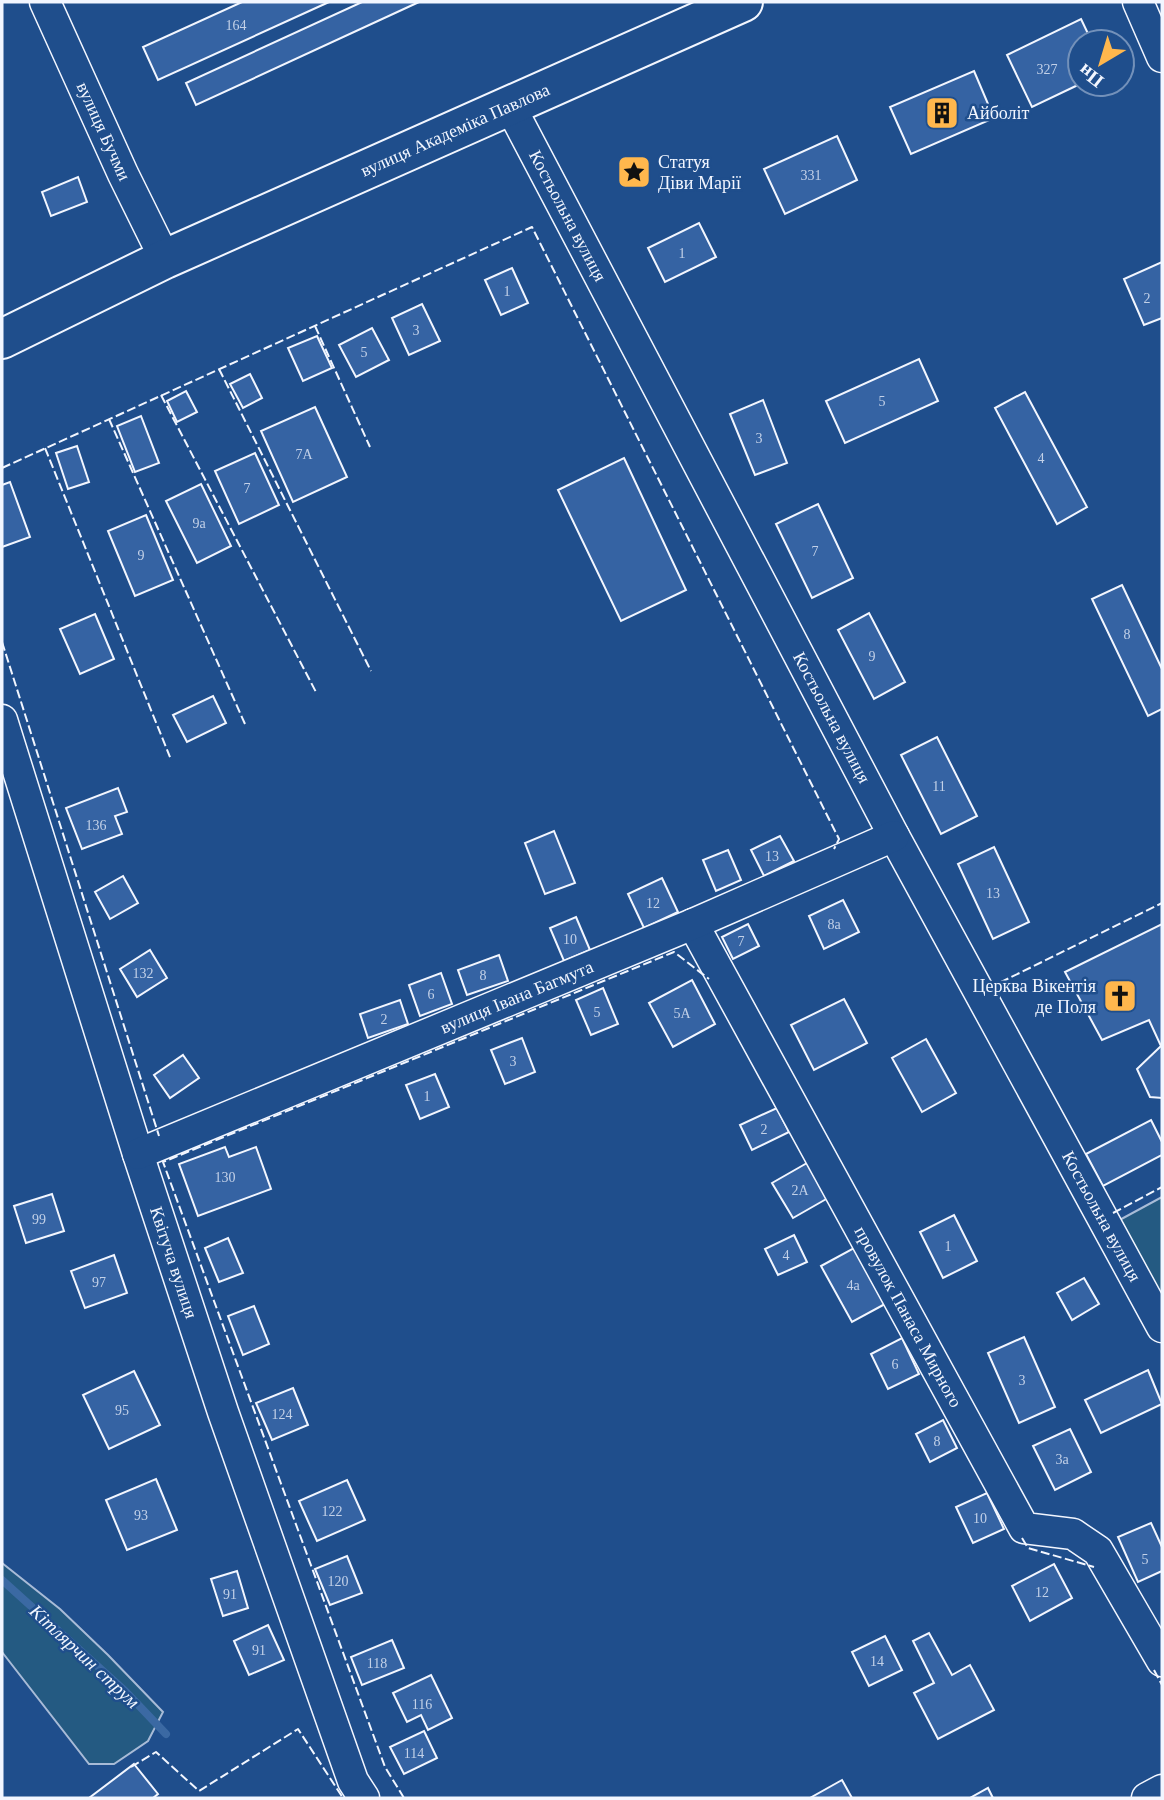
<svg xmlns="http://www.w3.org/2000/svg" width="1164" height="1800" viewBox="0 0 1164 1800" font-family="'Times New Roman',serif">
  <rect width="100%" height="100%" fill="#1f4e8c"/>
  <!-- green -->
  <g fill="#245a82" stroke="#a8bbd7" stroke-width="2">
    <polygon points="1162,1197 1162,1304 1114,1223"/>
    <polygon points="2,1563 60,1609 108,1655 163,1712 148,1741 114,1764 89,1764 2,1652"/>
  </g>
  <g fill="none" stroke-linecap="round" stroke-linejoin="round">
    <!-- stream -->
    <polyline stroke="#3b69a3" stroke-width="8" points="2,1580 125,1691 166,1734"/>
  </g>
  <!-- building -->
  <g fill="#3563a3" stroke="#f2f6ff" stroke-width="2">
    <polygon points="242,2 329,2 158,80 143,47"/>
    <polygon points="362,2 419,2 196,105 186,83"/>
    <polygon points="1081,19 1092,42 1080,42 1080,84 1032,107 1007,55"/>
    <polygon points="974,71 994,118 911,154 890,107"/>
    <polygon points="837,136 857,180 785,214 764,169"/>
    <polygon points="78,177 87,202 51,216 42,192"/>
    <polygon points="699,223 716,257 665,282 648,248"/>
    <polygon points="1162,262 1162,318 1144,325 1124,279"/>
    <polygon points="512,268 528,303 501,315 485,280"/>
    <polygon points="422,304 440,341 409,355 392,318"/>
    <polygon points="372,328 389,360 356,377 339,345"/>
    <polygon points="317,336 332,368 303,381 288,348"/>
    <polygon points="919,359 938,401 845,443 826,401"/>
    <polygon points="250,374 262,398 243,408 230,384"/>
    <polygon points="186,391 197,412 177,422 167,401"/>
    <polygon points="1025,392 1087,507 1057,524 995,408"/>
    <polygon points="763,400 787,463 755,475 730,414"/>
    <polygon points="315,407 347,477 293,502 261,431"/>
    <polygon points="141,416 159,463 135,472 117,426"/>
    <polygon points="77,446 89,482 68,489 56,453"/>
    <polygon points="255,453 279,505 239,524 215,471"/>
    <polygon points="624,458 686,590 621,621 558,490"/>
    <polygon points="10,482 30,537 2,547 2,485"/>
    <polygon points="201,484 231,546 197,563 166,501"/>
    <polygon points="818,504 853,578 812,598 776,524"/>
    <polygon points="146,515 173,580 135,596 108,531"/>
    <polygon points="1122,585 1162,669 1162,709 1148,716 1092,599"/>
    <polygon points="869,613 905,682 874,699 838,630"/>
    <polygon points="95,614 114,659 80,674 60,629"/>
    <polygon points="213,696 226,723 187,742 173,715"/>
    <polygon points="937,737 977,816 941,834 901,755"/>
    <polygon points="118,788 127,812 115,816 122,834 82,849 66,808"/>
    <polygon points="554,831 575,883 545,894 525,843"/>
    <polygon points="780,836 794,861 764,876 751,850"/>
    <polygon points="994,847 1029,922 993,939 958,864"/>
    <polygon points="728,850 741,880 716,891 703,860"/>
    <polygon points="123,876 138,903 110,919 95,892"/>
    <polygon points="662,878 678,912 644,928 628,894"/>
    <polygon points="843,900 859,932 824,949 809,916"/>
    <polygon points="576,917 590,950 564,961 550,928"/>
    <polygon points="748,924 759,946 733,959 722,937"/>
    <polygon points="1162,924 1162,1098 1150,1097 1137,1069 1161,1046 1149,1020 1102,1040 1065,972"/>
    <polygon points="150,950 167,978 137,997 120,969"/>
    <polygon points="499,955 508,981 467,995 458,970"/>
    <polygon points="441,973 452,1004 420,1016 409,985"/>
    <polygon points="692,980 715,1024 673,1047 649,1003"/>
    <polygon points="603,988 618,1024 591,1035 576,1000"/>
    <polygon points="844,999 867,1043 814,1070 791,1025"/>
    <polygon points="400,1000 408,1024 368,1038 360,1014"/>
    <polygon points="522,1038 535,1072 505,1084 491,1050"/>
    <polygon points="926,1039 956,1093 922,1112 892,1058"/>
    <polygon points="183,1055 199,1078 170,1098 154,1075"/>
    <polygon points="435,1074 449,1107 420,1119 406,1085"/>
    <polygon points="777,1108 789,1132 752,1150 740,1125"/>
    <polygon points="1151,1120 1162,1142 1162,1155 1103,1186 1086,1154"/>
    <polygon points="225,1147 229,1157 256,1147 271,1189 198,1216 179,1164"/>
    <polygon points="807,1163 828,1198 793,1218 772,1183"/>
    <polygon points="52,1194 64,1231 26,1243 14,1206"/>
    <polygon points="954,1215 977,1261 943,1278 920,1232"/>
    <polygon points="794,1235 807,1262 778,1275 765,1249"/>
    <polygon points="228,1238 243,1273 219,1282 205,1248"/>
    <polygon points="854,1248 885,1304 852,1322 821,1266"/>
    <polygon points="114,1255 127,1293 85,1308 71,1271"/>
    <polygon points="1084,1278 1099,1304 1072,1320 1057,1293"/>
    <polygon points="254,1306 269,1344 243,1355 228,1316"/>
    <polygon points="1024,1337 1055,1407 1019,1423 988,1353"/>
    <polygon points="902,1338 919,1374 888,1389 871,1354"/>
    <polygon points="1148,1370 1162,1404 1101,1433 1085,1400"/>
    <polygon points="134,1371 160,1425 109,1449 83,1395"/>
    <polygon points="293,1388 308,1425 272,1440 256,1403"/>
    <polygon points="943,1420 957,1448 930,1462 916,1434"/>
    <polygon points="1070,1429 1091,1472 1055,1490 1033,1446"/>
    <polygon points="156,1479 177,1530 127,1550 106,1500"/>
    <polygon points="347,1480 365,1520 317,1541 299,1501"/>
    <polygon points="987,1493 1004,1529 973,1543 956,1507"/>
    <polygon points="1151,1523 1162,1547 1162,1571 1138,1582 1118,1537"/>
    <polygon points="347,1556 362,1593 330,1605 315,1569"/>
    <polygon points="1054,1564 1072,1598 1030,1621 1012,1586"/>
    <polygon points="237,1571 248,1608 223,1616 211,1579"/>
    <polygon points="268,1625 284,1660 249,1675 234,1641"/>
    <polygon points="929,1633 952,1675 970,1665 994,1710 938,1739 914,1693 934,1683 913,1641"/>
    <polygon points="885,1636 902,1670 869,1686 852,1652"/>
    <polygon points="392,1640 404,1668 362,1685 351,1657"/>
    <polygon points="431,1675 452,1718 428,1730 421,1715 407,1722 393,1693"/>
    <polygon points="424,1731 437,1758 404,1774 390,1747"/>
    <polygon points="134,1764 158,1794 153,1798 89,1798"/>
    <polygon points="842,1780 852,1798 810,1798"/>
    <polygon points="988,1788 993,1798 970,1798"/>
  </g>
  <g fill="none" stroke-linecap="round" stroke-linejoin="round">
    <defs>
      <g id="minor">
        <path id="s1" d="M45,2l78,172 42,85"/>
        <polyline points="1138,2 1162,57"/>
        <path id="s2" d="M510,106l384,730 268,491"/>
        <path id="s3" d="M2,720l136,434 85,258 130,369 11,17"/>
        <path id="s4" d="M693,924l331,604 49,6 25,17 64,110"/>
        <path id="s5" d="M138,1154l555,-230 201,-88"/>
        <polyline points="1147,1798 1162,1790"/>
      </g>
      <g id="major">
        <path id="s6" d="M2,339l163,-80 578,-257"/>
      </g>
    </defs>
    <!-- minor casing -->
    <use href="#minor" stroke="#f2f6ff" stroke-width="33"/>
    <!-- major casing -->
    <use href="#major" stroke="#f2f6ff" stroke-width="42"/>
    <!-- minor -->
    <use href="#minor" stroke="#1f4e8c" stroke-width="30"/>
    <!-- major -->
    <use href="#major" stroke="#1f4e8c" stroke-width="38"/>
    <!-- fence -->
    <g stroke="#f2f6ff" stroke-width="2" stroke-dasharray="9 3.5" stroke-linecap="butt">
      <polyline points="315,326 370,447"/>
      <polyline points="219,369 371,671"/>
      <polyline points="161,395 317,694"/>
      <polyline points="109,419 245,724"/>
      <polyline points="45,448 170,757"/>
      <polyline points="2,468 532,227 839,839 834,849"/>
      <polyline points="2,642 159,1136"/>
      <polyline points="989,988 1162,903"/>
      <polyline points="1113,1213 1162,1187"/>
      <polyline points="1022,1538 1028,1548 1094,1567"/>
      <polyline points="1154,1670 1162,1685"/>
      <polyline points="131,1767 156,1752 199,1791 298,1729 343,1798"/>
      <polyline points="404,1798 385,1767 163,1162 674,952 709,979"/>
    </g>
  </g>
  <!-- icons -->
  <defs>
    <symbol id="building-square" viewBox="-11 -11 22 22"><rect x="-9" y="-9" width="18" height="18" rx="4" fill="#ffb74d" stroke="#1f4e8c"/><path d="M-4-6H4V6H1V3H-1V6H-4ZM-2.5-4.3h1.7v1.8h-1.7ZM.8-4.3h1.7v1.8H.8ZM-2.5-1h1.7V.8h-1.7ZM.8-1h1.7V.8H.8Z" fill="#111"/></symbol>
    <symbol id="sight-square" viewBox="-11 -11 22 22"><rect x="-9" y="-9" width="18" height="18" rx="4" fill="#ffb74d" stroke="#1f4e8c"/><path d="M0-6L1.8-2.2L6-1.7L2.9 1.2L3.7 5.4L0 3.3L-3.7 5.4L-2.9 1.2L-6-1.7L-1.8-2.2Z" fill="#111"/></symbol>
    <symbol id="church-square" viewBox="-11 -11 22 22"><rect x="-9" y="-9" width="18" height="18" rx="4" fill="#ffb74d" stroke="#1f4e8c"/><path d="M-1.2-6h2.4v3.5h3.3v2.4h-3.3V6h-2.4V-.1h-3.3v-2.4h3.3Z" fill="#111"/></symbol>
  </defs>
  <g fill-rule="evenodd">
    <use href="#building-square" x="923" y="94" width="38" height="38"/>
    <use href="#sight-square" x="615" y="153" width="38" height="38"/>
    <use href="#church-square" x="1101" y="977" width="38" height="38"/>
  </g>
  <g text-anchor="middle" stroke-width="5" stroke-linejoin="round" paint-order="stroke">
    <!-- number labels -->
    <g font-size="14" fill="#c3d1e8">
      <text x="236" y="30">164</text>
      <text x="1047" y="74">327</text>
      <text x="811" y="180">331</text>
      <text x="682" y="258">1</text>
      <text x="507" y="296">1</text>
      <text x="1147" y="303">2</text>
      <text x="416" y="335">3</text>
      <text x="364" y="357">5</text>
      <text x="882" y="406">5</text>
      <text x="759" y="443">3</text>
      <text x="304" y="459">7А</text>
      <text x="1041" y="463">4</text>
      <text x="247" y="493">7</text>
      <text x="199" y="528">9а</text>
      <text x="815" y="556">7</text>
      <text x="141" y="560">9</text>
      <text x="1127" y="639">8</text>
      <text x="872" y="661">9</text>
      <text x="939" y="791">11</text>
      <text x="96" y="830">136</text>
      <text x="772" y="861">13</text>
      <text x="993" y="898">13</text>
      <text x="653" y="908">12</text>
      <text x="834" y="929">8а</text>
      <text x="570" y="944">10</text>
      <text x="741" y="946">7</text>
      <text x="143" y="978">132</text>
      <text x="483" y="980">8</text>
      <text x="431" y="999">6</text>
      <text x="597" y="1017">5</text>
      <text x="682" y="1018">5А</text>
      <text x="384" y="1024">2</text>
      <text x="513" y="1066">3</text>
      <text x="427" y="1101">1</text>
      <text x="764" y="1134">2</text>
      <text x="225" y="1182">130</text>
      <text x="800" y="1195">2А</text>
      <text x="39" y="1224">99</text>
      <text x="948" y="1251">1</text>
      <text x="786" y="1260">4</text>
      <text x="99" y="1287">97</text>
      <text x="853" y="1290">4а</text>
      <text x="895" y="1369">6</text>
      <text x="1022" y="1385">3</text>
      <text x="122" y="1415">95</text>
      <text x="282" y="1419">124</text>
      <text x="937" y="1446">8</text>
      <text x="1062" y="1464">3а</text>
      <text x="332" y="1516">122</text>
      <text x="141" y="1520">93</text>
      <text x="980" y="1523">10</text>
      <text x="1145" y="1564">5</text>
      <text x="338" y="1586">120</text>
      <text x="1042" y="1597">12</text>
      <text x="230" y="1599">91</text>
      <text x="259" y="1655">91</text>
      <text x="877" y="1666">14</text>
      <text x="377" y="1668">118</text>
      <text x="422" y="1709">116</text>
      <text x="414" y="1758">114</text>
    </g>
    <!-- poi labels -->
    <g font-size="18" fill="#f2f6ff" stroke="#1f4e8c" text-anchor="start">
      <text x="967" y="119">Айболіт</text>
      <text x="658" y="168">Статуя<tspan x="658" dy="21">Діви Марії</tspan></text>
      <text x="1096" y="992" text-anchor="end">Церква Вікентія<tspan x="1096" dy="21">де Поля</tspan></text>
    </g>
    <!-- street labels -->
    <g font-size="18" fill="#f2f6ff" stroke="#1f4e8c">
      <text dy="6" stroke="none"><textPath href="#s6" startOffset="499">вулиця Академіка Павлова</textPath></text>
      <text dy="6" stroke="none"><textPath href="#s1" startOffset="142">вулиця Бучми</textPath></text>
      <text dy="6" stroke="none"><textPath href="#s2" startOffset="124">Костьольна вулиця</textPath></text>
      <text dy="6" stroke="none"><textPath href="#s2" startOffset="691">Костьольна вулиця</textPath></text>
      <text dy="6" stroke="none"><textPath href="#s5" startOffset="410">вулиця Івана Багмута</textPath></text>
      <text dy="6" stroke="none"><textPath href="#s2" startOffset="1258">Костьольна вулиця</textPath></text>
      <text dy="6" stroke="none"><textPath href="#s3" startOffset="569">Квітуча вулиця</textPath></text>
      <text dy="6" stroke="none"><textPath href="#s4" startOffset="448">провулок Панаса Мирного</textPath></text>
    </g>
    <!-- water labels -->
    <g font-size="19" font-style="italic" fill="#f2f6ff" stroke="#1f4e8c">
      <text transform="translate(85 1656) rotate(43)" y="7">Кітлярчин струм</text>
    </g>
  </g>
  <!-- border -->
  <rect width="1164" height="1800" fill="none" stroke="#f2f6ff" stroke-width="7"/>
  <!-- north arrow -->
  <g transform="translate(1101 63) rotate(218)"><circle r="33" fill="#1f4e8c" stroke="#7391ba" stroke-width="2"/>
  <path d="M0-5L12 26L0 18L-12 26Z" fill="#ffb74d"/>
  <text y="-10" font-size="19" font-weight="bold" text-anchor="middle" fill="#f2f6ff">Пн</text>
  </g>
</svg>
